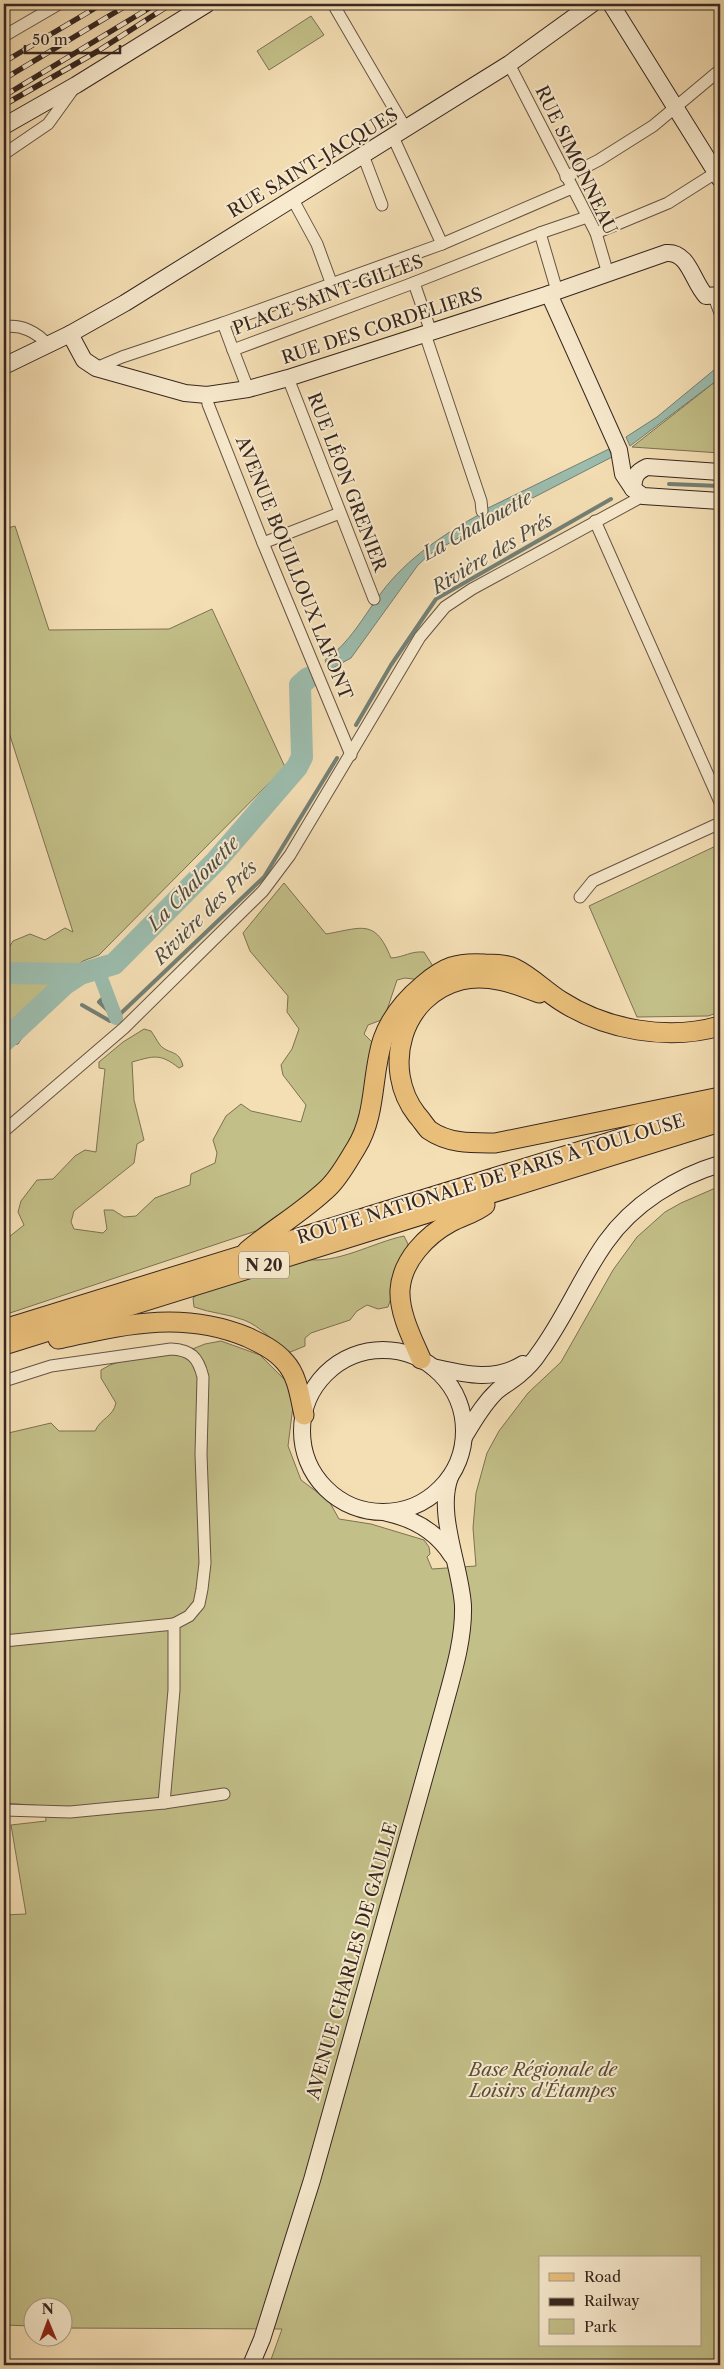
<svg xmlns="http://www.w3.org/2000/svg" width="724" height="2369" viewBox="0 0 724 2369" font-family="'Libre Caslon Text',serif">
  <rect width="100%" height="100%" fill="#f4deb4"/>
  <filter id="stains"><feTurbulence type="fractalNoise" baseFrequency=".004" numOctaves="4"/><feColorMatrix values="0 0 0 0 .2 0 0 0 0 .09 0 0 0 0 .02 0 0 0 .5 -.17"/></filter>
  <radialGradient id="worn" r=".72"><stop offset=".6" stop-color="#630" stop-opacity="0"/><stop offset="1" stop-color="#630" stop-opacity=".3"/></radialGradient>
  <!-- green -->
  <g fill="#c3bf88" stroke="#7c7254" fill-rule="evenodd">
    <polygon points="311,16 324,35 269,70 257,51"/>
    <polygon points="720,378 720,453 632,447"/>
    <polygon points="15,526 49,630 169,629 212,609 285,767 99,955 83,961 45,991 36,1018 18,1044 9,1046 4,1040 4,956 13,941 30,934 45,940 65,928 73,932 4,717 4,529"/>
    <polygon points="720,844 720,1012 708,1016 637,1017 589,906"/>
    <path d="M284,883l42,51c36,-6 49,-16 65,24 14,-1 19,-7 33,-6l12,19 -15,9 -16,-2 -8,2 -13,39 -16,6 -4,9 9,9 9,28 -46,103 -65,52 -267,89v-74l20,-16 -6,-13 3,-11 16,-21 16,-1 22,-23 10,-6 11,2 9,-83 -6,-1v-6l24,-20 21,-13 7,2c3,4 6,10 9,14 9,10 19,4 23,21l-4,2c-19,-15 -25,-12 -47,-6l2,38 10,40 -7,4 -3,19 -60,48 -3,11 3,7 29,4 4,-4 -3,-19h9l11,7 12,-1 19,-18 35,-13 1,-11 24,-11 2,-10 -4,-13 13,-24 15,-12 10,7 50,11 5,-17 -23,-30 -2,-10 11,-16 7,-20 -12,-17 1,-16 -38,-45 -7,-18z"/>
    <path d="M720,1186v1179h-451l13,-36 -219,-1 -1,-22h-30v20l-28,-1v-410l22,-1 -15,-89 35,-4 -1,-15 -41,-3v-369l47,-11 8,8h36c6,-13 18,-14 21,-28l-15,-25v-8l9,-5 28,-9 42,-2 25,-10 16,-3 39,14 31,31 2,20 -5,40 13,34 28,21 10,18 32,5 53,16 5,7 1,7 -3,3 5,12 44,-3 -3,-38 3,-35 11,-40 12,-22 29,-38 33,-31 52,-92 24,-33 28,-25 16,-9zM540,2258h160v87h-160z"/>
    <path d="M404,1236l4,8 -2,9 -18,54 -10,2 -11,-4 -10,6 -7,9 -39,13 -6,5v8l-17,7c-14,-11 -28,-27 -44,-33 -15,-6 -34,-7 -50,-13l-1,-9 4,-3 108,-36c31,6 69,-17 99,-23z"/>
  </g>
  <!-- water -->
  <g fill="#9cbcad" stroke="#738075">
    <polygon points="720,365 720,378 630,446 626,437 657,417"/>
    <polygon points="609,449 612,457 488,521 484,510"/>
    <path d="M482,513l3,10 -55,31 -12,11 -67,93 -22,12 -4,-10c25,-17 38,-43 56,-67 26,-35 63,-59 101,-80z"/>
  </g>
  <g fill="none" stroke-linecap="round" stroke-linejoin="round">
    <!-- stream -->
    <g stroke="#738075" stroke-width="4">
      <polyline points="669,484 720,486"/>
      <polyline points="356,725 391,665 436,599 611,499"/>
      <polyline points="98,970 108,993 99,1002 116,1018"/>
      <polyline points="82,1005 110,1021 116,1018 264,877 337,758"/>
    </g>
    <!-- canal -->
    <polyline stroke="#9cbcad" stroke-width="14" points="98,970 116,1018"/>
    <!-- river -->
    <g stroke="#9cbcad" stroke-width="22">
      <polyline points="4,973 80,974"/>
      <polyline points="4,1041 65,984 80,974 114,964 216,861 297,767 302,757 300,685 308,678"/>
    </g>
    <defs>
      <g id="street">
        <polyline points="333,4 406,129"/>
        <polyline points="4,36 59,4"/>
        <polyline points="509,64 596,233 608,274"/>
        <polyline points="393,137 442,244"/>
        <polyline points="4,154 48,124 74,88"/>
        <polyline points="363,155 382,205"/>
        <polyline points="566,177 599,160 653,126 720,70"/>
        <polyline points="572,188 442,244 223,323 233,350 408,285 540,233 587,217"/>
        <polyline points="292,198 317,244 332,285"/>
        <polyline points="540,233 557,291"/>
        <polyline points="596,233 668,203 720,170"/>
        <polyline points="414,283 431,332"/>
        <polyline points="714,297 720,313"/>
        <path d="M4,327c17,-3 33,5 44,18"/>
        <polyline points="425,334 481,501 482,511"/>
        <polyline points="233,350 248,389"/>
        <polyline points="96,368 122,357 223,323"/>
        <polyline points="288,378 374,599"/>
        <polyline points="207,395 208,404 263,543 351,755"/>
        <polyline points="595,521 720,802"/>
        <polyline points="263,543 340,513"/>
        <polyline points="580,897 593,881 720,823"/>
        <polyline points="4,1131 124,1028 263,891 290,855 420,637 445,607 472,589 643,496"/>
        <path d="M4,1381l47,-15 120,-17c20,1 27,8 32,28l-2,77 4,109 -3,26 -3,15 -10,12 -15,8v66l-10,113"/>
        <polyline points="4,1641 174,1624"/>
        <polyline points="4,1810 70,1812 164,1803 224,1794"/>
      </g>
      <g id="secondary">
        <polyline points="611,4 720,179"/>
        <polyline points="4,126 76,85 207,4"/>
        <polyline points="549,294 619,450 623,474 633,489 643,496 720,501"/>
        <path d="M70,334l14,26 12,8 89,25 22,2 41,-6 40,-11 261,-84 117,-41c23,-2 26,28 40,43l14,-1"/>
        <polyline points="4,366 70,334 125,303 509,64 592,4"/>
        <path d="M633,489c1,-13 3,-17 14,-22l73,5"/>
        <circle cx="383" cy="1431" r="81"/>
        <path d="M433,1367c31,7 61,15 90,-3"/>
        <path d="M464,1437c10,-16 19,-33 33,-46 7,-6 15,-10 22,-16 7,-6 15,-14 20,-22 26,-35 42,-76 67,-111 27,-38 70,-65 114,-78"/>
        <path d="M387,1513c28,6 50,19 65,43"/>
        <path d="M251,2365l11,-26 50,-159 131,-469c9,-34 21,-70 20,-105 -2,-39 -27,-92 -13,-129"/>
      </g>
      <g id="primary">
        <path d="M539,993c-25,-10 -51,-19 -78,-13 -60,15 -80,89 -44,135 4,4 8,11 12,15 20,14 43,13 66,13l225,-46"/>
        <path d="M247,1251c26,-22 56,-39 81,-63 11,-10 20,-27 28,-40 21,-34 15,-73 27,-109 8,-22 23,-40 40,-54 21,-18 34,-23 62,-21 8,0 22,0 29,4 17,8 31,23 47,33 45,29 107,40 159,25"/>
        <polyline points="4,1329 720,1108"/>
        <path d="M58,1339c66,-14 123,-29 189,-2 13,6 28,13 38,25 13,14 15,36 19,53"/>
        <polyline points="4,1345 720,1122"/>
        <path d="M421,1359c-9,-21 -22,-46 -21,-69 2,-30 27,-55 51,-68 11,-6 24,-9 34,-17"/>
      </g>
    </defs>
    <!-- street casing -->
    <use href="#street" stroke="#665445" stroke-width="13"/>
    <!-- secondary casing -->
    <use href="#secondary" stroke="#362620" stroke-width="18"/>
    <!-- primary casing -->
    <use href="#primary" stroke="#362620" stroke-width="21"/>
    <!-- street -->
    <use href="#street" stroke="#f8eace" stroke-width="11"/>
    <!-- secondary -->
    <use href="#secondary" stroke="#f8eace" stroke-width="16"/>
    <!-- primary -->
    <use href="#primary" stroke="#eabf7a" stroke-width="19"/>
    <defs>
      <g id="rail">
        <polyline points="4,62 102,4"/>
        <polyline points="4,79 129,4"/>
        <polyline points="4,96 156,4"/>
        <polyline points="4,105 98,51 171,4"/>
      </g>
    </defs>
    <!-- rail casing -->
    <use href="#rail" stroke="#362620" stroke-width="5.5"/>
    <!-- rail -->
    <use href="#rail" stroke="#f8eace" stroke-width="4" stroke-dasharray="11" stroke-linecap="butt"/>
  </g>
  <g text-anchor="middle" stroke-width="4" stroke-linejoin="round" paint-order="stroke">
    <!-- shield labels -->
    <rect fill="#f8eace" stroke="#706154" stroke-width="1" x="239" y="1251.5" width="50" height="27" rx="4"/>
    <g font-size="16" font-weight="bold" fill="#362620">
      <text x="264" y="1271">N 20</text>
    </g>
    <!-- street labels -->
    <g font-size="18" fill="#362620" stroke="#f8eace">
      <text transform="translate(576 160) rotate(64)" y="6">RUE SIMONNEAU</text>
      <text transform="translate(313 163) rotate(-31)" y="6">RUE SAINT-JACQUES</text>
      <text transform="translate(328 295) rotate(-20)" y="6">PLACE SAINT-GILLES</text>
      <text transform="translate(382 326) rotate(-18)" y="6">RUE DES CORDELIERS</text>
      <text transform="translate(347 482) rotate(69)" y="6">RUE LÉON GRENIER</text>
      <text transform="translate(294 568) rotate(68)" y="6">AVENUE BOUILLOUX LAFONT</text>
      <text transform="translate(491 1179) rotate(-17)" y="6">ROUTE NATIONALE DE PARIS À TOULOUSE</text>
      <text transform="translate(352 1961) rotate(-74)" y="6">AVENUE CHARLES DE GAULLE</text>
    </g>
    <!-- park labels -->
    <g font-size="18" font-style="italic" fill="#594c3a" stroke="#f8eace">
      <text x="543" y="2076">Base Régionale de<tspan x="543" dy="21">Loisirs d'Étampes</tspan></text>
    </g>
    <!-- water labels -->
    <g font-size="19" font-style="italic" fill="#504c43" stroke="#f8eace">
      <text transform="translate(477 525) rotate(-29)" y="7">La Chalouette</text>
      <text transform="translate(492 553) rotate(-31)" y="7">Rivière des Prés</text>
      <text transform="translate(193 883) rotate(-46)" y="7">La Chalouette</text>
      <text transform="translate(205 912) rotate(-45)" y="7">Rivière des Prés</text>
    </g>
  </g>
  <!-- margin -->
  <rect width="724" height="2369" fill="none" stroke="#f4deb4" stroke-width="20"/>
  <rect x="5" y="5" width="714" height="2359" fill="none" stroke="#362620" stroke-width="2.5"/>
  <rect x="10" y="10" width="704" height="2349" fill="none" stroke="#362620"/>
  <!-- legend -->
  <rect x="539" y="2256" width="162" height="90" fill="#f8eace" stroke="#aa9c88"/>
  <rect x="549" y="2273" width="25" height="8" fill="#eabf7a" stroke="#aa9c88"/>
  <text x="584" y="2282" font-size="15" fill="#362620">Road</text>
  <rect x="549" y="2298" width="25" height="8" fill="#362620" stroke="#aa9c88"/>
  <text x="584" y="2306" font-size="15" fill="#362620">Railway</text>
  <rect x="549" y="2319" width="25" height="15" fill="#c3bf88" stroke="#aa9c88"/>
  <text x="584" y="2332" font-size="15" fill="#362620">Park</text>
  <!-- north arrow -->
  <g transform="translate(48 2322) rotate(359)"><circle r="24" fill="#f8eace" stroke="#aa9c88"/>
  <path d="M0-4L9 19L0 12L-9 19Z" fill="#8f2418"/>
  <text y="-8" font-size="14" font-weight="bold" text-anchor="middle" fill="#362620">N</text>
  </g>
  <!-- scale -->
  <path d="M25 45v8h95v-8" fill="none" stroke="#362620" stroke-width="2.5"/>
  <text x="32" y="45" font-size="15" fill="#362620" stroke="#f8eace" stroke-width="4" paint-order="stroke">50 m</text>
  <rect width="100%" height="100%" filter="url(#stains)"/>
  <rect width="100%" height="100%" fill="url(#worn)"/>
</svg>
